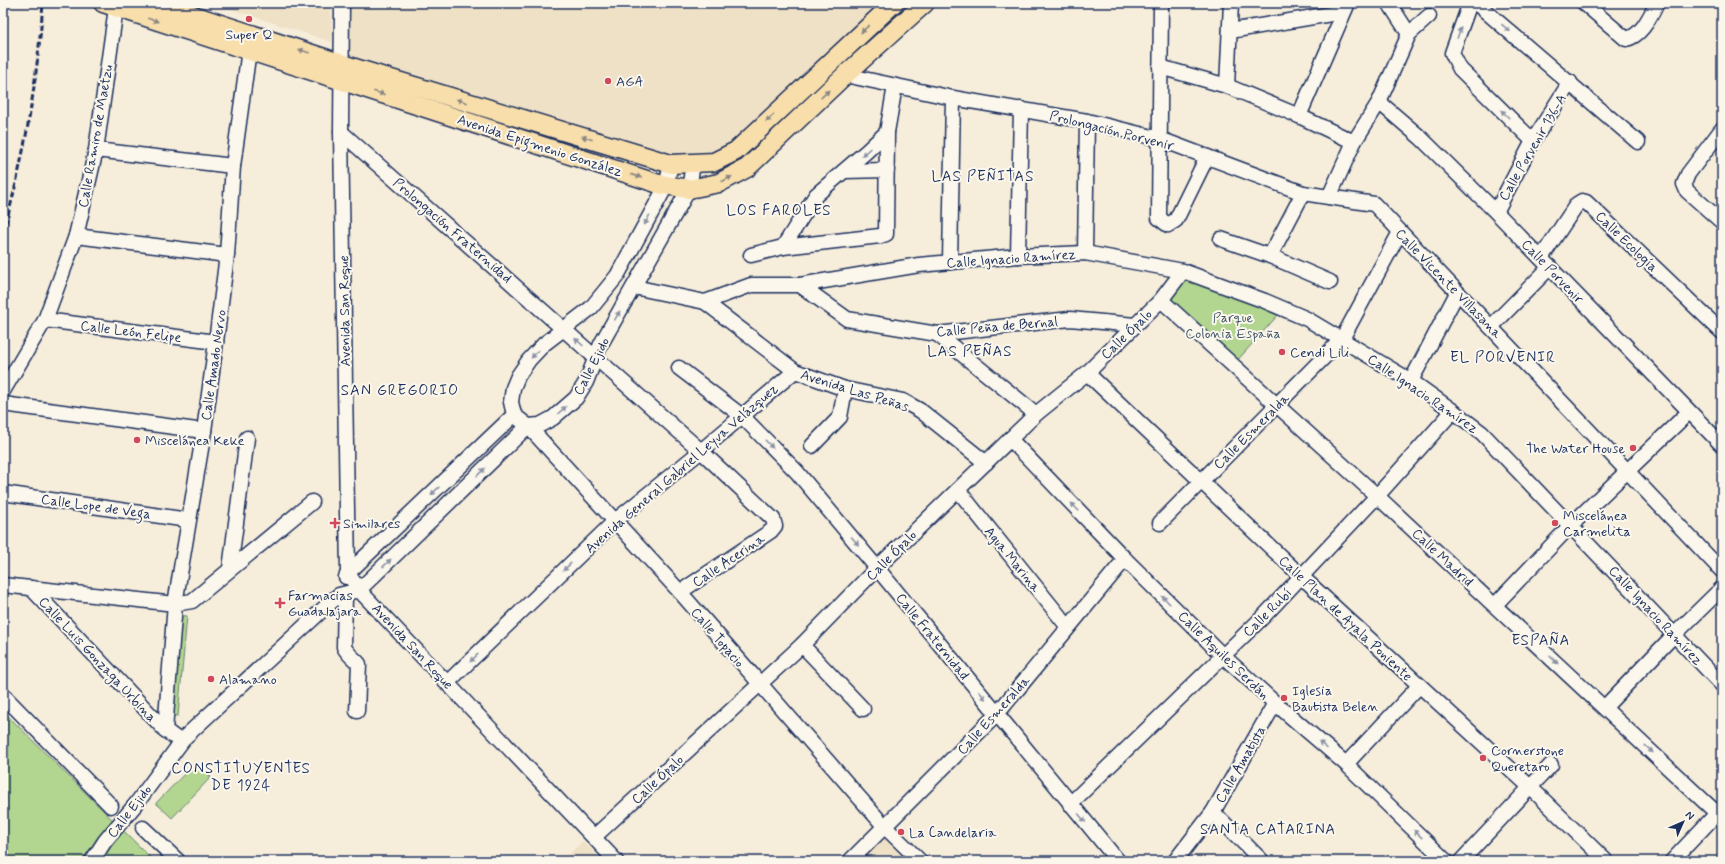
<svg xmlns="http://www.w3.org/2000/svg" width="1725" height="864" viewBox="0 0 1725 864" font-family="Mynerve,sans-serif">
  <rect width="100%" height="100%" fill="#f6eddb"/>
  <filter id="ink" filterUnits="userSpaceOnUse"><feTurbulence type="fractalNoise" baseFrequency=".025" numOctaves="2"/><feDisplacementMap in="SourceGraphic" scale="8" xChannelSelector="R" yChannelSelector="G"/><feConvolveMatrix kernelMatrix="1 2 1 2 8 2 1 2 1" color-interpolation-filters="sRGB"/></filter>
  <g filter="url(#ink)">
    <!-- built -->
    <g fill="#efe1c6">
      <polygon points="212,3 331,3 332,42"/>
      <polygon points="342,3 894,3 736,151 700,163 355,68 342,43"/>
      <polygon points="884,833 913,861 854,861"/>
      <polygon points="583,841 602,861 563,861"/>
    </g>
    <!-- green -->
    <g fill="#b2d58f" stroke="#668276">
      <polygon points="1186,276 1278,315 1235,363 1165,300"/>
      <polygon points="177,615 187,616 178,716 169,715"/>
      <polygon points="3,711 154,861 3,861"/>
      <polygon points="196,762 211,777 172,818 156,803"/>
    </g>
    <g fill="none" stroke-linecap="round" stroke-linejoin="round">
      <defs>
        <g id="minor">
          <polyline points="342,3 341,132 348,573 359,590 616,861"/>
          <polyline points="1161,3 1159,218 1168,225 1176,220 1207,157"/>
          <polyline points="1389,3 1409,34"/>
          <polyline points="1470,3 1452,53 1460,69 1533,141"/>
          <polyline points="1476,3 1638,142"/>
          <path d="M1584,3l42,36c16,-3 24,-23 31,-36"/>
          <polyline points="1230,31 1343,12"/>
          <polyline points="1160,67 1227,86 1299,116 1354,142"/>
          <polyline points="845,75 953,98 1087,121 1160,139 1303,193 1374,204 1722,571"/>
          <polyline points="1227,86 1231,3"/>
          <polyline points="1379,102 1421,138 1496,212 1722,445"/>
          <polyline points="1299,116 1348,3"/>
          <polyline points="1722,129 1688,174 1684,184 1687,191 1722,222"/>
          <polyline points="341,132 701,451 773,519 775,526 771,531 680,592"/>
          <polyline points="96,150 233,166"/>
          <polyline points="844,171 887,170"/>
          <polyline points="1329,197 1354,142 1379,102 1409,34 1429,16"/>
          <polyline points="1496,212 1533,141 1570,82"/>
          <polyline points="76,236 227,255"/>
          <polyline points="1221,239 1270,256 1330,282"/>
          <polyline points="783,247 816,195 867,151 887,132"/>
          <polyline points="1085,253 1087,121"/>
          <polyline points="751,255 783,247 880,236 886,234 887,132 895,86"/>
          <polyline points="1018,256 1021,109"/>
          <polyline points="1270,256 1303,193"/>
          <polyline points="1541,258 1577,204 1582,201 1586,202 1722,332"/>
          <polyline points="950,262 953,98"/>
          <polyline points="800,285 847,319 937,334 1070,319 1135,325"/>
          <polyline points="634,287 705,302 751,285 800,285 919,265 1018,256 1085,253 1183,271 1265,301 1307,319 1411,381 1453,411 1482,433 1722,685"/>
          <polyline points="1161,300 1377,496 1722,818"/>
          <polyline points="705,302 795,371 845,389 903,401 921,411 986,463"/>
          <polyline points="45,320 216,342"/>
          <polyline points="1491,327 1550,267"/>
          <polyline points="937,334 1036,414"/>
          <polyline points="679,368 742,416 797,472 877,568 1118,861"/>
          <polyline points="1087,373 1302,577 1530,787 1606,861"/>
          <polyline points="1411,381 1457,293"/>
          <polyline points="3,391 45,320 76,236 96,150 116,8"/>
          <polyline points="3,404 204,431"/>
          <polyline points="514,415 528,426 680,592 885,827 920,861"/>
          <polyline points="514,415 511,402 513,388 518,376 529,360 544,344 591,308 617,276 666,186 671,164"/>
          <polyline points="1010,439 1125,559 1223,656 1275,703 1346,764 1446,861"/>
          <polyline points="812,446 840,417 845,389"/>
          <polyline points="958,490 1068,627"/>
          <polyline points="3,493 188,520"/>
          <polyline points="1160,523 1342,339 1400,232"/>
          <polyline points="230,569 247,438"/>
          <polyline points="346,577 348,573 514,415"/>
          <polyline points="3,585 175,604 192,601 312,502"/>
          <polyline points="31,588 165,730 181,742"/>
          <path d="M345,594l-1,53c4,8 10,11 15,17l-2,47"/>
          <polyline points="1495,605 1571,525 1689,412"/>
          <polyline points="802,645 863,709"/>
          <polyline points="447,683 615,521 701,451 795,371"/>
          <polyline points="3,695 111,806"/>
          <polyline points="1605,707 1674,635 1722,588"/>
          <polyline points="165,730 175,604 204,431 216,342 227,255 233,166 249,50"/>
          <polyline points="1346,764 1419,686"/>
          <polyline points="1070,804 1263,617 1377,496 1453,411"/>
          <polyline points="1213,812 1262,861"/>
          <polyline points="143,828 178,861"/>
          <polyline points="594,837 802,645 877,568 1036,414 1087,373 1161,300 1183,271"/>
          <polyline points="92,861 105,841 136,804 185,737 332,601 339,595 359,590 528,426 540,425 553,418 576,398 586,382 601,344 689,189 693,164"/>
          <polyline points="850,861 997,714 1125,559"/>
          <polyline points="1175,861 1213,812 1275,703"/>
          <polyline points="1461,861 1551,765"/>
          <polyline points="1672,861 1722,808"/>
        </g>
        <g id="major">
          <polyline points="103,3 659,184 689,189 719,183 747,168 845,75 925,3"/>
          <polyline points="156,3 355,68 671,164 714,162 736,151 894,3"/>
        </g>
      </defs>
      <!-- minor casing -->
      <use href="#minor" stroke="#1b2f5e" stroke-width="17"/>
      <!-- major casing -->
      <use href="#major" stroke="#1b2f5e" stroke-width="21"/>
      <!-- minor -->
      <use href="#minor" stroke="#fbf7ec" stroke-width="14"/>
      <!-- major -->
      <use href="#major" stroke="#f8deab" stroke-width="18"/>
      <!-- rail -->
      <path stroke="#1b2f5e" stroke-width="3" stroke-dasharray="6 3" stroke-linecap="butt" d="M3,233c22,-76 34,-152 40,-230"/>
    </g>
    <!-- one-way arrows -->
    <defs><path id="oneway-solid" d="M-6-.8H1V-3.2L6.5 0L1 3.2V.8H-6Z"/></defs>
    <g fill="#8a8684">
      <use href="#oneway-solid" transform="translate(153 20) rotate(18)"/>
      <use href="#oneway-solid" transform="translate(865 29) rotate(137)"/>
      <use href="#oneway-solid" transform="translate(304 51) rotate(-161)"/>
      <use href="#oneway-solid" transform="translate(379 93) rotate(18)"/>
      <use href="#oneway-solid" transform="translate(825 94) rotate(-43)"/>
      <use href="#oneway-solid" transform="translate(462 101) rotate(-163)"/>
      <use href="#oneway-solid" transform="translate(770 118) rotate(137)"/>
      <use href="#oneway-solid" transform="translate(587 138) rotate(-163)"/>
      <use href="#oneway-solid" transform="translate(636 176) rotate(18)"/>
      <use href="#oneway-solid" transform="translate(727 179) rotate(-28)"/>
    </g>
    <g fill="#8b93a5">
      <use href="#oneway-solid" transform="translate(1506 28) rotate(40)"/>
      <use href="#oneway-solid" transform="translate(1459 33) rotate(-71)"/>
      <use href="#oneway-solid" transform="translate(1505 114) rotate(-135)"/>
      <use href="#oneway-solid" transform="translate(866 152) rotate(138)"/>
      <use href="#oneway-solid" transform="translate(647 220) rotate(118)"/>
      <use href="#oneway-solid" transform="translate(617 316) rotate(-60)"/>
      <use href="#oneway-solid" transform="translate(579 342) rotate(-138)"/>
      <use href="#oneway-solid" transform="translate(535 354) rotate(132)"/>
      <use href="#oneway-solid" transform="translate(562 410) rotate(-42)"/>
      <use href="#oneway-solid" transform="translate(769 444) rotate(46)"/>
      <use href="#oneway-solid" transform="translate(481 472) rotate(-44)"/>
      <use href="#oneway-solid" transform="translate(435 491) rotate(136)"/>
      <use href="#oneway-solid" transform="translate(1075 507) rotate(-134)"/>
      <use href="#oneway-solid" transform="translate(855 541) rotate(50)"/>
      <use href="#oneway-solid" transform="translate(387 563) rotate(-44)"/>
      <use href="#oneway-solid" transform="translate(567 567) rotate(136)"/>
      <use href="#oneway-solid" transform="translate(1166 600) rotate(-135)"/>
      <use href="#oneway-solid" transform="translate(474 658) rotate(136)"/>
      <use href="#oneway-solid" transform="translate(1554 660) rotate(43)"/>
      <use href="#oneway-solid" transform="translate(982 695) rotate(51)"/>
      <use href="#oneway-solid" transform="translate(1323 745) rotate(-139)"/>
      <use href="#oneway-solid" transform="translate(1649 749) rotate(43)"/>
      <use href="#oneway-solid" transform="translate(1082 818) rotate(50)"/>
      <use href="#oneway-solid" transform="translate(1418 834) rotate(-136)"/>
    </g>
  </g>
  <!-- markers -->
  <g fill="#d1495b" stroke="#fbf7ec" stroke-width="1.5">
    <circle cx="249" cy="19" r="4"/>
    <circle cx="608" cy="81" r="4"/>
    <circle cx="1282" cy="352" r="4"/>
    <circle cx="137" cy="440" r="4"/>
    <circle cx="1633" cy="448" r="4"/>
    <path d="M333 517h4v4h4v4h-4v4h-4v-4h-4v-4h4z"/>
    <circle cx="1555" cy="523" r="4"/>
    <path d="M278 597h4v4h4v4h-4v4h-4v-4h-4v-4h4z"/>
    <circle cx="211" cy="679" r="4"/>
    <circle cx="1284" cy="698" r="4"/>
    <circle cx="1483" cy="758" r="4"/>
    <circle cx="901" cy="832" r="4"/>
  </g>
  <g text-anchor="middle" stroke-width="4" stroke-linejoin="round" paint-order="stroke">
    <!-- poi labels -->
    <g font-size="14" fill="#1b2f5e" stroke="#fbf7ec" text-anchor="start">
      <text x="249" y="39" text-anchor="middle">Super Q</text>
      <text x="616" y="86">AGA</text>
      <text x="1290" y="357">Cendi Lili</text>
      <text x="145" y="445">Miscelánea Keke</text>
      <text x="1625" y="453" text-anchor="end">The Water House</text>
      <text x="1563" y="520">Miscelánea<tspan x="1563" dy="16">Carmelita</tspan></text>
      <text x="343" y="528">Similares</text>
      <text x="288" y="600">Farmacias<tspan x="288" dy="16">Guadalajara</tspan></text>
      <text x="219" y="684">Alamano</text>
      <text x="1292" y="695">Iglesia<tspan x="1292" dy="16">Bautista Belen</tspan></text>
      <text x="1491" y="755">Cornerstone<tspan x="1491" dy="16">Queretaro</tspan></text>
      <text x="909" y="837">La Candelaria</text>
    </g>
    <!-- street labels -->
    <g font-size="14" fill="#1b2f5e" stroke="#fbf7ec">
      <text transform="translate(1112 130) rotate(14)" y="5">Prolongación Porvenir</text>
      <text transform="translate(95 136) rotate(-80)" y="5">Calle Ramiro de Maetzu</text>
      <text transform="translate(540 145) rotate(18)" y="5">Avenida Epigmenio González</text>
      <text transform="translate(1532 147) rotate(-60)" y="5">Calle Porvenir 136-A</text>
      <text transform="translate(453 230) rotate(41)" y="5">Prolongación Fraternidad</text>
      <text transform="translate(1627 241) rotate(44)" y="5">Calle Ecología</text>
      <text transform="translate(1011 258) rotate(-4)" y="5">Calle Ignacio Ramírez</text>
      <text transform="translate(1553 271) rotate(46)" y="5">Calle Porvenir</text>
      <text transform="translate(1449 283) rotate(46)" y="5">Calle Vicente Villasana</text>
      <text transform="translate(344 311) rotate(-91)" y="5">Avenida San Roque</text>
      <text transform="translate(997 326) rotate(-5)" y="5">Calle Peña de Bernal</text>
      <text transform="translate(131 331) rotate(7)" y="5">Calle León Felipe</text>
      <text transform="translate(1126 334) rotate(-44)" y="5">Calle Ópalo</text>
      <text transform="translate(213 365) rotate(-82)" y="5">Calle Amado Nervo</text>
      <text transform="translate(591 366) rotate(-63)" y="5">Calle Ejido</text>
      <text transform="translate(855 390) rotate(17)" y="5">Avenida Las Peñas</text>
      <text transform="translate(1423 393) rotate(34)" y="5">Calle Ignacio Ramírez</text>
      <text transform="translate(1251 431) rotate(-45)" y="5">Calle Esmeralda</text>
      <text transform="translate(681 468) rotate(-41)" y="5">Avenida General Gabriel Leyva Velázquez</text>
      <text transform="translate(96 506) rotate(8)" y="5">Calle Lope de Vega</text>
      <text transform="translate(891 555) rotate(-45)" y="5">Calle Ópalo</text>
      <text transform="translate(1443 557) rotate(43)" y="5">Calle Madrid</text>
      <text transform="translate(1013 559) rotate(51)" y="5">Agua Marina</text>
      <text transform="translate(728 560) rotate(-34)" y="5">Calle Acerina</text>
      <text transform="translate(1267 612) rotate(-45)" y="5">Calle Rubí</text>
      <text transform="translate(1656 615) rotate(47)" y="5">Calle Ignacio Ramírez</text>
      <text transform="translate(1346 618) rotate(43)" y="5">Calle Plan de Ayala Poniente</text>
      <text transform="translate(933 636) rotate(51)" y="5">Calle Fraternidad</text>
      <text transform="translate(718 637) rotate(49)" y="5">Calle Topacio</text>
      <text transform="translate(413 646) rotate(47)" y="5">Avenida San Roque</text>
      <text transform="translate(1224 655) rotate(44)" y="5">Calle Aquiles Serdán</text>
      <text transform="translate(98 659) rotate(47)" y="5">Calle Luis Gonzaga Urbina</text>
      <text transform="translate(993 715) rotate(-48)" y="5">Calle Esmeralda</text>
      <text transform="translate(1240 764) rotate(-60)" y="5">Calle Amatista</text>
      <text transform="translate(657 779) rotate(-43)" y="5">Calle Ópalo</text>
      <text transform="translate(129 811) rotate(-52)" y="5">Calle Ejido</text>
    </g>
    <!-- park labels -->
    <g font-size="14" fill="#41586a" stroke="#fbf7ec">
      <text x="1233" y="322">Parque<tspan x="1233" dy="16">Colonia España</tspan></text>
    </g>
    <!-- neighbourhood labels -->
    <g font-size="15" letter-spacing="1" fill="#1b2f5e" stroke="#fbf7ec">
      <text x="983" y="181">LAS PEÑITAS</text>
      <text x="779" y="215">LOS FAROLES</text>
      <text x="970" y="356">LAS PEÑAS</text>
      <text x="1503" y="362">EL PORVENIR</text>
      <text x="400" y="395">SAN GREGORIO</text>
      <text x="1541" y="645">ESPAÑA</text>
      <text x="241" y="773">CONSTITUYENTES<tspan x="241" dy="17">DE 1924</tspan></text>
      <text x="1268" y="834">SANTA CATARINA</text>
    </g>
  </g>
  <!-- margin -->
  <rect width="1725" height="864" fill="none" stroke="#fbf7ec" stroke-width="16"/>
  <rect x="8" y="8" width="1709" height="848" fill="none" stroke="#1b2f5e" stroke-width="1.5" filter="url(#ink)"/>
  <!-- north arrow -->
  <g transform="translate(1683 822) rotate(45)" stroke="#fbf7ec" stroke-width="3" paint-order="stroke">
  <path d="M0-3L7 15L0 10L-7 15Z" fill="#1b2f5e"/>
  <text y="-6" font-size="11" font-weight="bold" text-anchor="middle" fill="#1b2f5e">N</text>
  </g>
</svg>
